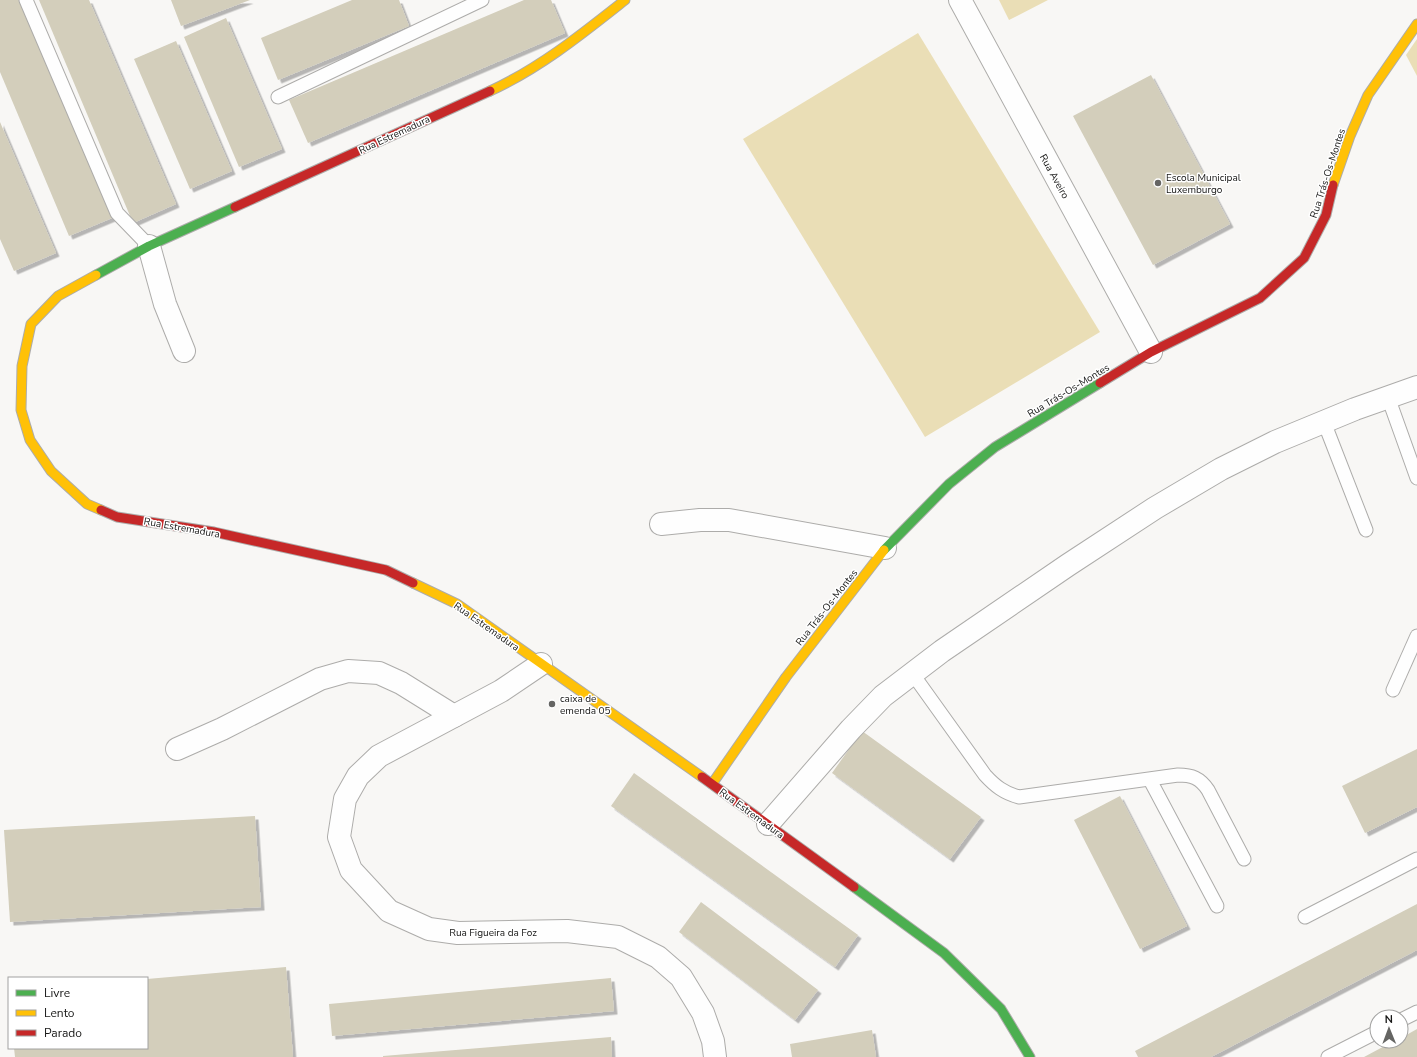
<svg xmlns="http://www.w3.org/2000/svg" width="1417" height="1057" viewBox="0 0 1417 1057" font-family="'Nunito Sans',sans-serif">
  <defs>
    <filter id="shadow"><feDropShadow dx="3.5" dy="3.5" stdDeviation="0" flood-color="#0004"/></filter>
  </defs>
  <rect width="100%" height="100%" fill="#f8f7f5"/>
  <!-- green -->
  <g fill="#eadeb6">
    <polygon points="999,0 1048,0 1009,20"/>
    <polygon points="918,33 1100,332 925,437 743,139"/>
    <polygon points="1417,39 1417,76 1406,55"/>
  </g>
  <!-- building -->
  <g fill="#d3cebb" filter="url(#shadow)">
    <polygon points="0,0 20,0 112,218 69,236 0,72"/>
    <polygon points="39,0 89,0 176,204 133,223"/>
    <polygon points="171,0 250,0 181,26"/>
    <polygon points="352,0 399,0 409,26 278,80 261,38"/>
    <polygon points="524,0 551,0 565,33 308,143 289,100"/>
    <polygon points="226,18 282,149 239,167 184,37"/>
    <polygon points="176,41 232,171 190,189 134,59"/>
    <polygon points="1151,75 1230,224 1153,265 1073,116"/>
    <polygon points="0,122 56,253 14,271 0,239"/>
    <polygon points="862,731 981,817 950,859 832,773"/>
    <polygon points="1417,749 1417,807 1365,833 1342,786"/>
    <polygon points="634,773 858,935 835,967 611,806"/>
    <polygon points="1120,796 1187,926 1140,949 1074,820"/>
    <polygon points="255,816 261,907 10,922 4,830"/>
    <polygon points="701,902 818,990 795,1020 679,932"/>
    <polygon points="1417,904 1417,950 1211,1057 1138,1057 1135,1051"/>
    <polygon points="286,967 293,1057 15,1057 14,1048 147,1048 147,979"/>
    <polygon points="611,978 614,1011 332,1036 329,1004"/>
    <polygon points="1417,1029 1417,1057 1364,1057 1394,1041 1401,1041 1401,1038"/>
    <polygon points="872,1030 876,1057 792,1057 790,1044"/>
    <polygon points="611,1037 612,1057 383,1057 383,1056"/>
  </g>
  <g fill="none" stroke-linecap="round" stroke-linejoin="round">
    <defs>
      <g id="lane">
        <polyline points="26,0 117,213 149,246"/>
        <polyline points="278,97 482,0"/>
        <polyline points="1388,397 1417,478"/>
        <polyline points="1324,422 1366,530"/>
        <path d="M912,673l73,102c10,11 19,18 34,22l159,-22c14,0 22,3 30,15l36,69"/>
        <polyline points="1393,690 1417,636"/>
        <polyline points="1150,780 1217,906"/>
        <polyline points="1305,917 1417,859"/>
        <polyline points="1401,1020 1417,1012"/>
        <polyline points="1328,1057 1377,1032"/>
      </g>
      <g id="street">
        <polyline points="960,0 1151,352"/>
        <polyline points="149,246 165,304 184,351"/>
        <polyline points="661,524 700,520 729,520 885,548"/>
        <polyline points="541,664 501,691 379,756 358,776 345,799 339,837 351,870 389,911 429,929 458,933 567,931 618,937 658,957 681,977 703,1013 713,1041 715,1057"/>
        <polyline points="177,749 222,729 320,679 348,671 379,673 401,683 454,716"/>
        <polyline points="768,824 851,729 883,696 942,651 1068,565 1155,508 1221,469 1275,442 1355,409 1417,387"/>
      </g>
      <g id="fast">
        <polyline points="96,275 149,246 235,207"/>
        <polyline points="884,550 949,484 995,447 1100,383"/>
        <polyline points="854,887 944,953 1001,1009 1030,1057"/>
      </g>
      <g id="slow">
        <path d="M490,91c50,-23 92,-57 135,-91"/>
        <polyline points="1333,185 1350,136 1368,95 1417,24"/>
        <polyline points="96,275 58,296 31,324 22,366 21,410 30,440 51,471 87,504 101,510"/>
        <polyline points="413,583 457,604 702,777"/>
        <polyline points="712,784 786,677 884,550"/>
      </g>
      <g id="jam">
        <polyline points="235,207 490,91"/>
        <polyline points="1100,383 1151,352 1260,298 1304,258 1326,215 1333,185"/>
        <polyline points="101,510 117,517 214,532 386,570 413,583"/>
        <polyline points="702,777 854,887"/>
      </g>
    </defs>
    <!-- lane casing -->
    <use href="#lane" stroke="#adacaa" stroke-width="15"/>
    <!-- street casing -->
    <use href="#street" stroke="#adacaa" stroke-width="24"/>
    <!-- fast casing -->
    <use href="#fast" stroke="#adacaa" stroke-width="11"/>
    <!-- slow casing -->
    <use href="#slow" stroke="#adacaa" stroke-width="11"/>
    <!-- jam casing -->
    <use href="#jam" stroke="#adacaa" stroke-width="11"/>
    <!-- lane -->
    <use href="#lane" stroke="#fefefe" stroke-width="13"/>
    <!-- street -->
    <use href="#street" stroke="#fefefe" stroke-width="22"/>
    <!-- fast -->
    <use href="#fast" stroke="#4caf50" stroke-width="9"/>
    <!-- slow -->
    <use href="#slow" stroke="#ffc107" stroke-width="9"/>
    <!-- jam -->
    <use href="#jam" stroke="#c62828" stroke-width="9"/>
  </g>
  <!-- markers -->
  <g fill="#656563" stroke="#fff" stroke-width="1.5">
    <circle cx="1158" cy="183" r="4"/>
    <circle cx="552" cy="704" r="4"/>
  </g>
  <g text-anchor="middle" stroke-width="3" stroke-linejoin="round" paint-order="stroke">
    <!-- street labels -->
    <g font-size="10" fill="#161615" stroke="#fff">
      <text transform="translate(394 134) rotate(-25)" y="4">Rua Estremadura</text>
      <text transform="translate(1327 173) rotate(-72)" y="4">Rua Trás-Os-Montes</text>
      <text transform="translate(1055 176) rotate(61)" y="4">Rua Aveiro</text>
      <text transform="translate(1068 390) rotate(-31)" y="4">Rua Trás-Os-Montes</text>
      <text transform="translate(182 527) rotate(10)" y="4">Rua Estremadura</text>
      <text transform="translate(826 607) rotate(-52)" y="4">Rua Trás-Os-Montes</text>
      <text transform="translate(487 626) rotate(35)" y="4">Rua Estremadura</text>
      <text transform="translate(752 813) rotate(36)" y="4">Rua Estremadura</text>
      <text x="493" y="936">Rua Figueira da Foz</text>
    </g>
    <!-- poi labels -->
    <g font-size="10" fill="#161615" stroke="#fff" text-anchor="start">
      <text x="1166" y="181">Escola Municipal<tspan x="1166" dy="12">Luxemburgo</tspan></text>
      <text x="560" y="702">caixa de<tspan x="560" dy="12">emenda 05</tspan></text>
    </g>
  </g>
  <!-- legend -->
  <rect x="8" y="977" width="140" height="72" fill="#ffffff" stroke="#a2a2a1"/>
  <rect x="16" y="990" width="20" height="6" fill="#4caf50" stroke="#a2a2a1"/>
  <text x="44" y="997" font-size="12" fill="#161615">Livre</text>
  <rect x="16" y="1010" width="20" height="6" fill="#ffc107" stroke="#a2a2a1"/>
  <text x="44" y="1017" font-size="12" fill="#161615">Lento</text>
  <rect x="16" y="1030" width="20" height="6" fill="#c62828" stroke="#a2a2a1"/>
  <text x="44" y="1037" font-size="12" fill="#161615">Parado</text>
  <!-- north arrow -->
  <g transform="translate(1389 1029) rotate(359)"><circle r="19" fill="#ffffff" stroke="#a2a2a1"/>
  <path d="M0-3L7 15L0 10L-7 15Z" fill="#656563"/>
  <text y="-6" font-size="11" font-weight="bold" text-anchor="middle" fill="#161615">N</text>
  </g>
</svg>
